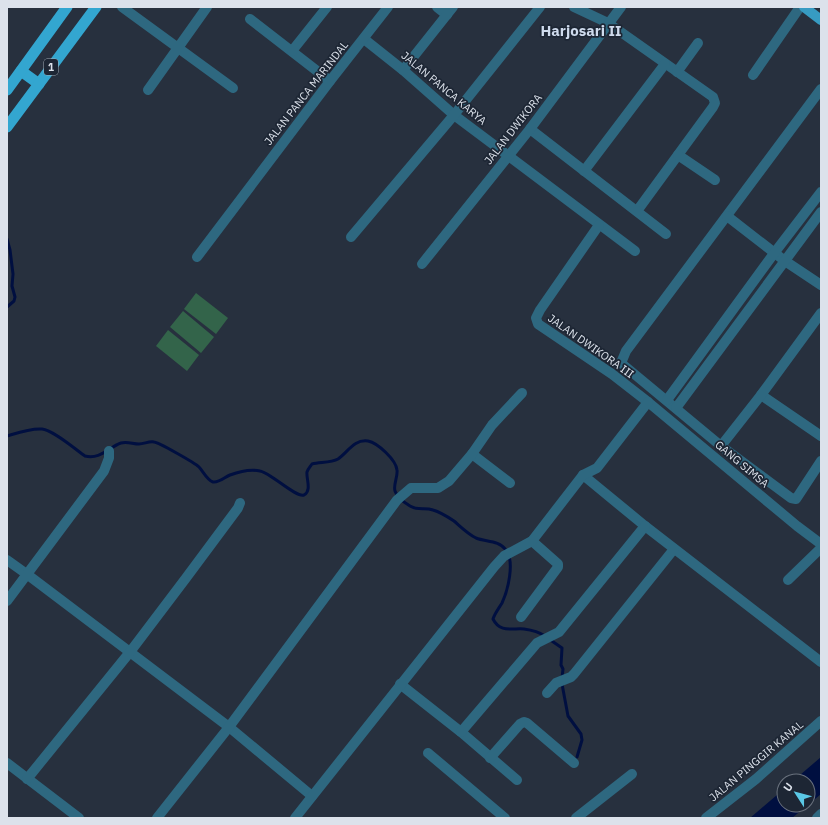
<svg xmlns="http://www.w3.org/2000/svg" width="828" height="825" viewBox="0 0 828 825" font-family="'IBM Plex Sans',sans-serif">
  <rect width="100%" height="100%" fill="#27303e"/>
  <!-- green -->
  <g fill="#33644a">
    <polygon points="196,293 228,318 216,334 184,309"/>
    <polygon points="183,311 214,337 201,353 170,327"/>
    <polygon points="168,330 199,355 187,371 156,346"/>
  </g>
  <!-- water -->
  <g fill="#000f40">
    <polygon points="821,757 821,794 808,805 808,781 793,781"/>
    <polygon points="784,789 784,805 808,805 792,818 750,818"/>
  </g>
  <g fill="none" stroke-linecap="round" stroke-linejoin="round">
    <!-- stream -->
    <g stroke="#000f40" stroke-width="3">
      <polyline points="7,239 10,250 13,274 12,286 15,297 14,301 7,307"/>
      <path d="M7,436c10,-3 24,-8 35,-7 11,1 33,20 43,27 15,4 24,-9 36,-13 6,-2 12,1 18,1 5,0 10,-3 15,-2 4,0 41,21 45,25 4,4 8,13 14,15 6,1 12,-5 17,-7 8,-3 21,-6 30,-4 11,2 36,27 44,24 8,-4 2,-17 3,-23 1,-3 3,-5 5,-8 8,-2 19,-1 26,-5 10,-7 16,-20 30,-18 10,2 28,19 29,29 1,7 -4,15 -2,21 2,6 10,12 15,15 8,5 15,1 23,4 7,2 15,7 21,11 7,6 14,13 22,17 10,4 23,2 30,12 9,12 2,40 -4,53 -3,5 -7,10 -9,16 7,14 19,9 31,10 7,1 15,3 21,7"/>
      <polyline points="549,639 562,648 561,665 563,669 562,678"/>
      <polyline points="562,684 568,716 581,734 582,740 577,757"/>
    </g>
    <!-- minor -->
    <g stroke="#2e6880" stroke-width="10">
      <polyline points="122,7 233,88"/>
      <polyline points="437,7 447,15"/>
      <polyline points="574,7 608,23 713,97 715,103 713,107 637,211"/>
      <polyline points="250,19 330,81"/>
      <polyline points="364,39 403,70 454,115 635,251"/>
      <polyline points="292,51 327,7"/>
      <polyline points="403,70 453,7"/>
      <polyline points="677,72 698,43"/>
      <polyline points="753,75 800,7"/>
      <polyline points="821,89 626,351 621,363 721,446 791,498 796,499 798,496 821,461"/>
      <polyline points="148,90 207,7"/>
      <polyline points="530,129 666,234"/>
      <polyline points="678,155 715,180"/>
      <polyline points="584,171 665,64"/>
      <polyline points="727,216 785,261 821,285"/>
      <polyline points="599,225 540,310 536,318 538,324 612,374 648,402 797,526 821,544"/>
      <polyline points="351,237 454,115 540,7"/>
      <polyline points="197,257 330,81 388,7"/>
      <polyline points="422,264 530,129 621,7"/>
      <polyline points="761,395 821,436"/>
      <polyline points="667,400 775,252 821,192"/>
      <polyline points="676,408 821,212"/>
      <polyline points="721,446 761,395 821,313"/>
      <polyline points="472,454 510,483"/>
      <polyline points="583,475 645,526 821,662"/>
      <polyline points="7,560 28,575 229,727 312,796"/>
      <polyline points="788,580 821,548"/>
      <polyline points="7,601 104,471 109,458 109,451"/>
      <polyline points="521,617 558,567 558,564 532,541"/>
      <polyline points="400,684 461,732 517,780"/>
      <polyline points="547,693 556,683 571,677 574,674 674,549"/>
      <polyline points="461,732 537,643 559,632 645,526"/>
      <polyline points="428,753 505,818"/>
      <polyline points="490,758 520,724 524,722 527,723 574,763"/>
      <polyline points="7,763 79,818"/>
      <polyline points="27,779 130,652 186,578 238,508 240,503"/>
      <polyline points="157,818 229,727 397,500 411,488 438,488 449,481 472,454 492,425 522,393"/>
      <polyline points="295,818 494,567 504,556 532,541 583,475 597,468 648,402"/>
      <polyline points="576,818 632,774"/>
      <polyline points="706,818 756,779 821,721"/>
      <polyline points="817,818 821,814"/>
    </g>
    <!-- primary -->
    <polyline stroke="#379bc2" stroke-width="10" points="804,7 821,20"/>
    <!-- trunk -->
    <g stroke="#33a6d0" stroke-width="11">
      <polyline points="21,71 39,84"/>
      <polyline points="7,90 67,7"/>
      <polyline points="7,127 96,7"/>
    </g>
  </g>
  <g text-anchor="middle" stroke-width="3.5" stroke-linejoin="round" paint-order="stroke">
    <!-- shield labels -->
    <rect fill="#1d2634" stroke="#a3aab4" stroke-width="1" x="44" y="59" width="14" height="16" rx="3"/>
    <g font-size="10" font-weight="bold" fill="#dce2eb">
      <text x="51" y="71">1</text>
    </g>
    <!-- street labels -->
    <g font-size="11" fill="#dce2eb" stroke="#1d2634">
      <text transform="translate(444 88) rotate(40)" y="4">JALAN PANCA KARYA</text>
      <text transform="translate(306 93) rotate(-52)" y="4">JALAN PANCA MARINDAL</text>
      <text transform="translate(513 129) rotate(-52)" y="4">JALAN DWIKORA</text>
      <text transform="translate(591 346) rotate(35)" y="4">JALAN DWIKORA III</text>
      <text transform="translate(742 464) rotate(40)" y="4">GANG SIMSA</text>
      <text transform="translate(756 761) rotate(-40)" y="4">JALAN PINGGIR KANAL</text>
    </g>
    <!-- district labels -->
    <g font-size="15" font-weight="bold" fill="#cfdbed" stroke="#1d2634">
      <text x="581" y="36">Harjosari II</text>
    </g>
  </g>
  <!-- border -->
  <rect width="828" height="825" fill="none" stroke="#dce2eb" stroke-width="16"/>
  <!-- north arrow -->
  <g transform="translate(796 793) rotate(306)"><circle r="19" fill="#1d2634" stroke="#69717d"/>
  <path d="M0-3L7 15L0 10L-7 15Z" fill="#5ac8e6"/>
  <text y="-6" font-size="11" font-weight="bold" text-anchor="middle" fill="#dce2eb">U</text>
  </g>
</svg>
